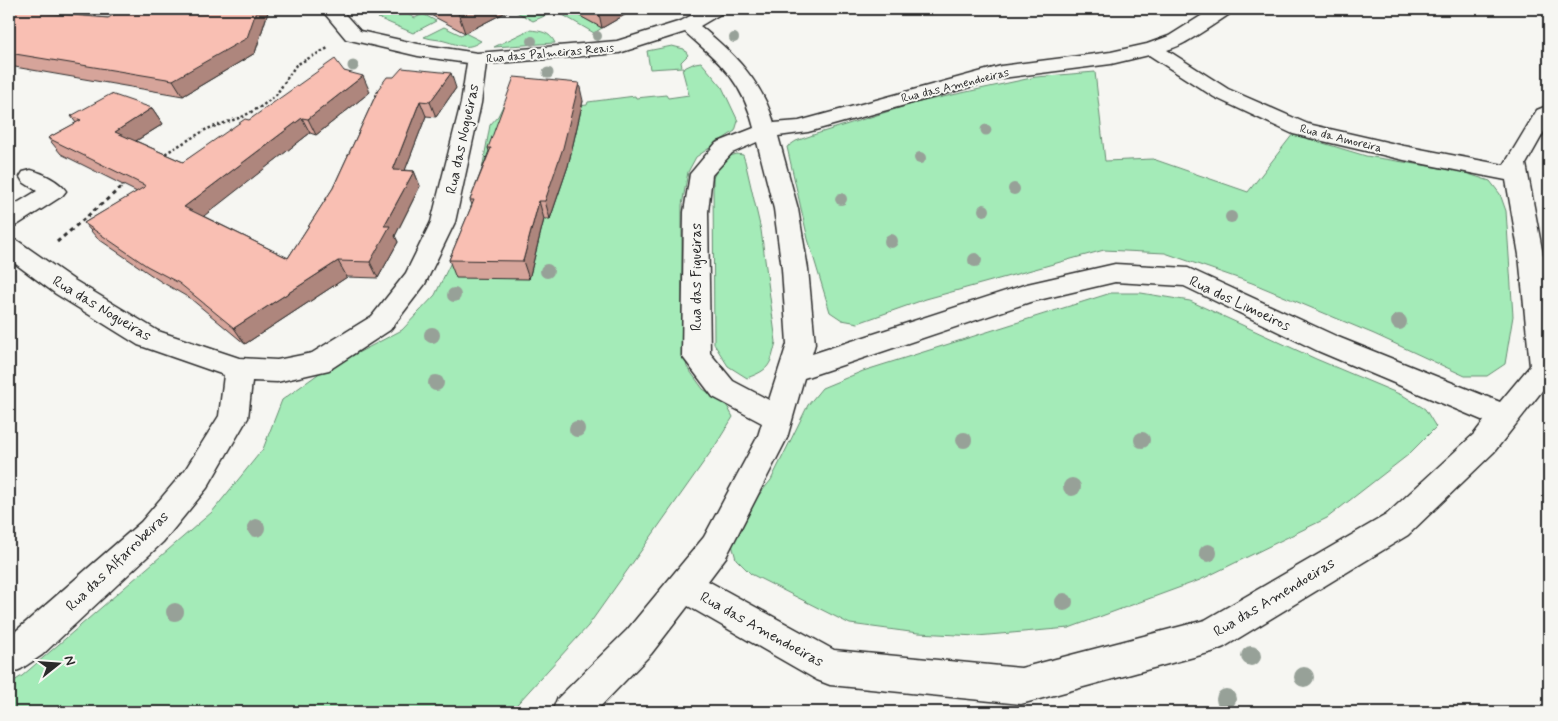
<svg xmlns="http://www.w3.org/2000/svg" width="1558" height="721" viewBox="0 0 1558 721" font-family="Mynerve,sans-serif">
  <rect width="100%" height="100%" fill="#f6f6f2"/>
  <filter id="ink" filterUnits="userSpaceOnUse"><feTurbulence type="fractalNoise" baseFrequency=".02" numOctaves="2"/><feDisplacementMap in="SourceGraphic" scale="10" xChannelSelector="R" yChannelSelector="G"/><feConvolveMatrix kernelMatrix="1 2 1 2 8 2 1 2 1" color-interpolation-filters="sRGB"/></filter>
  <g filter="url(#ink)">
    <!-- green -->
    <g fill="#a4ebb8" stroke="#688b72">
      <polygon points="398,9 415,18 423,14 436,21 413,33 378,18"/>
      <polygon points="511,9 567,9 602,28 594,33 556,11 533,21"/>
      <path d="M444,27l17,8 4,-2 16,8c-13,9 -19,5 -33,1 -8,-3 -16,-2 -24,-5z"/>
      <path d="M529,30c12,1 21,2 26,13l-61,4z"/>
      <polygon points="672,46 684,49 688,55 681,62 682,67 650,69 647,51"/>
      <polygon points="701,62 722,87 738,121 735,131 696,157 688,172 682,205 682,343 687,367 703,389 726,404 733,417 715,446 588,626 510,712 9,712 9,684 22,676 212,512 263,449 282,400 321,372 402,330 435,295 454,256 480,181 490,125 498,116 503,106 512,104 512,114 587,105 588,102 635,96 636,98 666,95 668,98 689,95 682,69 695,63"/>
      <polygon points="1095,72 1105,161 1153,159 1248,192 1293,134 1366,156 1459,171 1490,181 1500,194 1506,211 1513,316 1505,364 1487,376 1465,376 1374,334 1252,283 1165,253 1104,250 926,299 858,323 842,320 830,312 808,239 787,147 796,141 813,135 915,103 1036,77"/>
      <path d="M737,154l6,1 2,6 16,69 15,112c-6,23 -5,27 -29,36l-19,-12 -14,-22 -1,-166c6,-13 9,-21 24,-24z"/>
      <polygon points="1111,293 1141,293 1190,301 1316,359 1404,396 1425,409 1436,427 1408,455 1327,518 1200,580 1069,628 977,636 918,633 850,624 751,574 736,559 731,541 745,512 771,480 808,405 822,388 863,371"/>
    </g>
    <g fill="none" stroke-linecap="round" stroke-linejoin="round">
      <defs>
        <g id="street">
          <path d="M321,9h19l20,22 58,13 59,9 140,-12 64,-20 22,-12h22l-3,4 -22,13c33,27 62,55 74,97l25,-2 202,-55 110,-14 36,-8 22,-8 43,-27h24c-2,3 -47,32 -54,35 -5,3 -10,4 -15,6l61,39 80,35 96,22 100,19 33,-55 12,-5v18l-23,41 17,91 6,46v81l-55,70 -86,83 -184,112 -12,5 -191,52 -191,-19 -13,-5 -129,-74 -37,48 -56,58h-43l5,-13 70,-69 77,-93 54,-101 4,-13 -49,-26 -31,-41 2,-144 6,-38 26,-31 38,-15c-12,-48 -34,-65 -69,-96l-66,21 -133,11 -5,39 -26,119 -30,62 -35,46 -61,40 -52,12 -25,-1 -4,37 -5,8 -36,62 -44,54 -121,113 -21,14 -12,5v-37l132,-115 44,-52 34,-54 5,-41 -86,-30 -82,-51 -47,-35v-20l9,2 56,39 84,51 81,27 38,2 35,-7 60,-37 34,-43 25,-51 30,-119 6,-40 -49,-7 -72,-17zM1149,55l65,42 79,37 111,26 102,20 13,75 11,111 -30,36 -162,-65 -150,-69 -73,-4 -88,20 -215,70 3,-10 -7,-75 -10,-60 -20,-73 30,-4 194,-54 109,-14zM757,142l17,67 8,60 5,75 -18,56 -36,-19 -23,-28 -2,-141 4,-37 20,-22zM1115,282l69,4 134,65 166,70 -10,13 -88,81 -181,105 -184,48 -187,-18 -126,-69 18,-24 61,-119 17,-60 226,-76z"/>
          <path d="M31,170c12,3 28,11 35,21l-4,5 -45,29 -8,2v-19l28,-17 -14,-9 -3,-5 3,-5z"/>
        </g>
      </defs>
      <!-- street casing -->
      <use href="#street" stroke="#2b2b2b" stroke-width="3"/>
      <!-- path-far1 -->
      <g stroke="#2b2b2b" stroke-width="2.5" stroke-dasharray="2.5 2.5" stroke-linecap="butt">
        <polyline points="161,156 207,129 242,117 262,106 276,95 296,65 328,48"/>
        <polyline points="122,186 126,183"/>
      </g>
      <!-- path -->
      <polyline stroke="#2b2b2b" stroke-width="3" stroke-dasharray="4 4" stroke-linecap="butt" points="57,242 124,185"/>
      <!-- street -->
      <use href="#street" fill="#f6f6f2" fill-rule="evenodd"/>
    </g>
    <!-- trees -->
    <g fill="#97a198">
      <circle cx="597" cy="36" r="5"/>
      <circle cx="734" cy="38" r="5"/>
      <circle cx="532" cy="41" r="5"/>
      <circle cx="353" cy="66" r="5.5"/>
      <circle cx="548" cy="73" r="5.5"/>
      <circle cx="986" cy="130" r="5.5"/>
      <circle cx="920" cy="158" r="6"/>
      <circle cx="1014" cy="189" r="6"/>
      <circle cx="841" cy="199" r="6"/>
      <circle cx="984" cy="210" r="6"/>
      <circle cx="1231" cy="217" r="6"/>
      <circle cx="891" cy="241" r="7"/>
      <circle cx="975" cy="260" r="7"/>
      <circle cx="547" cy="271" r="7"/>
      <circle cx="454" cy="295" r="7"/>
      <circle cx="1399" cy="322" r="8"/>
      <circle cx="432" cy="335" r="8"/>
      <circle cx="436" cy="383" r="8"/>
      <circle cx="577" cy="429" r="8"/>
      <circle cx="964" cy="440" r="8"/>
      <circle cx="1142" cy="440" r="8"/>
      <circle cx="1072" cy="487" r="9"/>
      <circle cx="256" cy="528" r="9"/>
      <circle cx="1208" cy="553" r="9"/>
      <circle cx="1064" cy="602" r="9"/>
      <circle cx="175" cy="612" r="9"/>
      <circle cx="1251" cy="656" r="10"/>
      <circle cx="1304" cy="677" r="10"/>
      <circle cx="1226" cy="699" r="10"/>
    </g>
    <!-- wall -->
    <g fill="#d6a49a" stroke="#2b2b2b">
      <polygon points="9,9 66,9 64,15 108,18 128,14 132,9 269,9 255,53 183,96 9,66"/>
      <polygon points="405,9 510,9 510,10 465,33 425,12 417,15"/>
      <polygon points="567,9 635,9 602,28"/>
      <polygon points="344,71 370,92 316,135 310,133 203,216 288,258 333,188 379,88 456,88 436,117 426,116 405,170 414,171 420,186 395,236 398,242 378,278 347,277 245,344 191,299 160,281 97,238 84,223 137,192 61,154 48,138 76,123 71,116 152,108 163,124 136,141 183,162 249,120"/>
      <polygon points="583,101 568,166 550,219 544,219 529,279 456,278 449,260 472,205 470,200 489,151 488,148"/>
    </g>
    <!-- shaded-wall -->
    <g fill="#ae867d" stroke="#2b2b2b">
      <polygon points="50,9 66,9 59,29 48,13"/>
      <polygon points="257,9 269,9 255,53 183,96 173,80"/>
      <polygon points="415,9 424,9 425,12 417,15"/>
      <polygon points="467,9 510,9 510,10 465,33 458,13"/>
      <polygon points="598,9 635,9 602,28"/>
      <polygon points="451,73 456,88 436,117 430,102"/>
      <polygon points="363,76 370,92 316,135 308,119"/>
      <polygon points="579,83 583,101 568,166 550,219 545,201"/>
      <polygon points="420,101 426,116 399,186 393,170"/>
      <polygon points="152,108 163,124 126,147 115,132"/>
      <polygon points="302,118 310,133 195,223 184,207"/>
      <polygon points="414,171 420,186 395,236 398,242 378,278 370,262 384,226"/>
      <polygon points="539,201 544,219 529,279 523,261"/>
      <polygon points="338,261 347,277 245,344 234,328"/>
    </g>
    <!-- building -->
    <g fill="#f9bfb3" stroke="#2b2b2b">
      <polygon points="9,9 50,9 48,13 108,18 119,12 128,14 132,9 257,9 247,38 173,80 9,53"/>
      <polygon points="450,9 467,9 458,13"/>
      <polygon points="335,59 344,71 363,76 308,119 302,118 184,207 288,258 333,188 379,88 387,77 394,77 402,68 451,73 430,102 420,101 393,170 414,171 384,226 390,226 370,262 338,261 234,328 179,283 147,266 84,223 146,186 48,138 81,120 71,116 111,94 152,108 115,132 183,162 245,119 249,120"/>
      <polygon points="514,77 579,83 563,148 545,201 539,201 523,261 449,260 474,200 470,200 491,148 488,148"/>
    </g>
  </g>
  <g text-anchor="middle" stroke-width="4" stroke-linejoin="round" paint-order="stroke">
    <!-- far-street labels -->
    <g font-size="12" fill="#2b2b2b" stroke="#f6f6f2">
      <text transform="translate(550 53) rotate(-5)" y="4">Rua das Palmeiras Reais</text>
      <text transform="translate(955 85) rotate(-14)" y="4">Rua das Amendoeiras</text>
      <text transform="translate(1341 138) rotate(14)" y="4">Rua da Amoreira</text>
    </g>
    <!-- street labels -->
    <g font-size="15" fill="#2b2b2b" stroke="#f6f6f2">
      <text transform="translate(462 139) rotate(-78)" y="5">Rua das Nogueiras</text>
      <text transform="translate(696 277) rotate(-90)" y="5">Rua das Figueiras</text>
      <text transform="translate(1240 303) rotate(25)" y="5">Rua dos Limoeiros</text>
      <text transform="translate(102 308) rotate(31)" y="5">Rua das Nogueiras</text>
      <text transform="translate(117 561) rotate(-44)" y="5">Rua das Alfarrobeiras</text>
      <text transform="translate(1274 597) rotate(-31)" y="5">Rua das Amendoeiras</text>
      <text transform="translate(762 629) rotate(29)" y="5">Rua das Amendoeiras</text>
    </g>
  </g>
  <!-- margin -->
  <rect width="1558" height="721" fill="none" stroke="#f6f6f2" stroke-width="30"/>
  <rect x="15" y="15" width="1528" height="691" fill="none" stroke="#2b2b2b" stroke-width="2" filter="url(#ink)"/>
  <!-- north arrow -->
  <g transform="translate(58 664) rotate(73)" stroke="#f6f6f2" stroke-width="4" paint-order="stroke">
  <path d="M0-4L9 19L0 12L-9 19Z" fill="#2b2b2b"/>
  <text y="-8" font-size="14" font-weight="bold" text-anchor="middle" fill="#2b2b2b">N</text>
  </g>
</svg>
